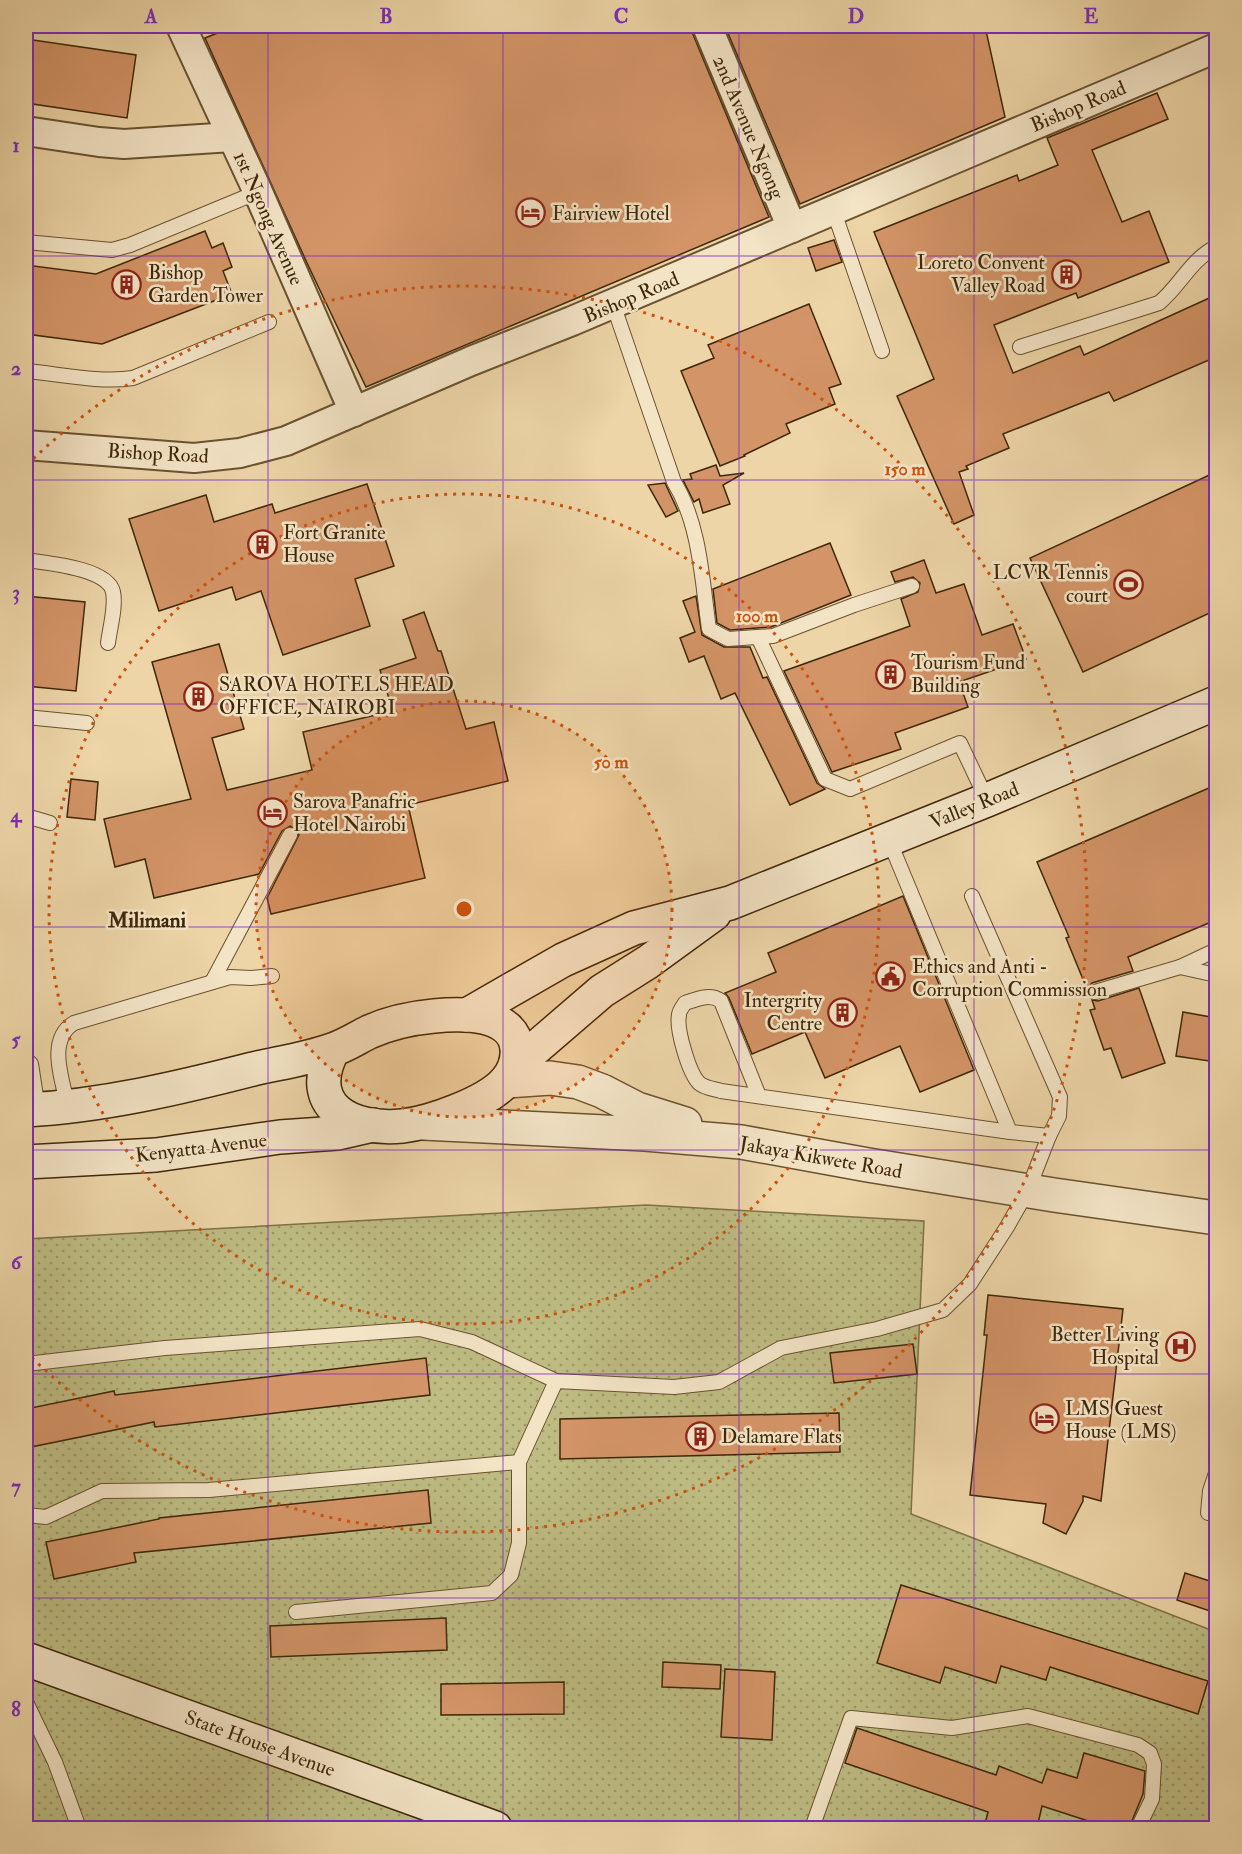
<svg xmlns="http://www.w3.org/2000/svg" width="1242" height="1854" viewBox="0 0 1242 1854" font-family="'IM FELL Double Pica',serif">
  <defs>
    <pattern id="park-dots" width="8" height="8" patternUnits="userSpaceOnUse" patternTransform="scale(1.5)"><rect width="8" height="8" fill="#bebc83"/><path d="M2 2h.1M6 6h.1" fill="none" stroke="#9c9969" stroke-width="1.8" stroke-linecap="round"/></pattern>
  </defs>
  <rect width="100%" height="100%" fill="#edd5a7"/>
  <filter id="stains"><feTurbulence type="fractalNoise" baseFrequency=".00333" numOctaves="4"/><feColorMatrix values="0 0 0 0 .2 0 0 0 0 .09 0 0 0 0 .02 0 0 0 .5 -.17"/></filter>
  <radialGradient id="worn" r=".72"><stop offset=".6" stop-color="#630" stop-opacity="0"/><stop offset="1" stop-color="#630" stop-opacity=".3"/></radialGradient>
  <!-- park -->
  <polygon fill="url(#park-dots)" stroke="#7e7246" stroke-width="1.5" points="646,1205 924,1221 911,1514 1216,1632 1216,1828 26,1828 26,1239"/>
  <!-- building -->
  <g fill="#d39467" stroke="#3e2709" stroke-width="1.5">
    <polygon points="235,26 691,26 692,32 769,217 366,387 307,263 205,38"/>
    <polygon points="725,26 985,26 1005,117 800,204"/>
    <polygon points="26,39 136,55 127,118 26,103"/>
    <polygon points="1157,93 1168,119 1092,150 1122,222 1149,211 1169,262 1078,298 1076,293 994,325 1013,373 1080,346 1084,355 1216,295 1216,357 1114,401 1109,392 1003,434 1009,448 966,466 968,469 959,472 974,515 954,524 897,396 934,379 874,232 1017,175 1019,181 1058,165 1047,138"/>
    <polygon points="205,231 212,248 223,243 232,267 223,271 232,294 102,344 26,334 26,265 96,274"/>
    <polygon points="834,240 842,262 816,271 808,248"/>
    <polygon points="809,304 841,384 829,388 835,404 786,424 790,433 744,455 745,456 720,466 681,371 714,358 708,345"/>
    <polygon points="716,465 720,476 744,473 723,485 730,504 703,513 699,499 694,502 683,480 692,479 690,474"/>
    <polygon points="1216,472 1216,610 1083,672 1030,558"/>
    <polygon points="665,483 678,511 666,517 648,485"/>
    <polygon points="367,484 394,566 355,579 370,626 283,655 261,591 236,600 232,587 159,611 129,519 206,495 214,522 272,504 275,513"/>
    <polygon points="830,543 851,595 771,627 730,630 717,623 713,589"/>
    <polygon points="924,560 936,593 964,584 982,635 1013,624 1026,659 959,682 968,707 895,733 901,749 832,772 784,671 910,626 901,599 918,592 920,583 913,577 895,582 891,572"/>
    <polygon points="26,596 85,602 76,691 26,686"/>
    <polygon points="696,596 702,635 724,647 750,647 763,678 767,677 817,783 825,789 790,805 735,693 721,699 704,656 689,662 680,638 695,632 683,601"/>
    <polygon points="424,612 438,651 441,651 466,729 494,722 508,781 408,805 425,878 271,914 267,898 299,835 297,830 290,826 282,831 259,874 154,898 145,859 115,867 104,819 191,799 152,662 219,644 244,729 212,738 227,790 312,770 303,732 393,711 380,670 416,658 403,620"/>
    <polygon points="71,779 98,782 95,820 67,817"/>
    <polygon points="1216,785 1216,920 1128,957 1133,971 1092,983 1087,989 1066,938 1069,937 1037,862"/>
    <polygon points="903,896 974,1070 920,1092 900,1046 825,1078 805,1032 752,1054 729,998 725,993 776,972 768,953"/>
    <polygon points="1139,988 1165,1063 1122,1078 1111,1048 1104,1050 1090,1010 1095,1009 1092,1000 1098,1001"/>
    <polygon points="1183,1012 1216,1018 1216,1062 1176,1056"/>
    <polygon points="988,1295 1123,1309 1101,1501 1083,1496 1083,1501 1066,1534 1043,1523 1046,1504 970,1495 987,1335 984,1335"/>
    <polygon points="913,1344 917,1374 834,1383 830,1353"/>
    <polygon points="426,1358 430,1395 155,1427 154,1422 26,1448 26,1409 114,1391 115,1395"/>
    <polygon points="839,1413 840,1452 560,1459 560,1419"/>
    <polygon points="428,1490 431,1523 134,1553 136,1562 54,1579 46,1542 159,1519 159,1518"/>
    <polygon points="1185,1573 1216,1583 1216,1613 1177,1600"/>
    <polygon points="901,1585 1208,1681 1198,1714 1050,1667 1046,1680 1001,1666 996,1683 945,1667 940,1683 877,1663"/>
    <polygon points="446,1618 447,1650 271,1657 270,1626"/>
    <polygon points="663,1662 721,1665 720,1689 662,1687"/>
    <polygon points="725,1669 775,1672 772,1740 721,1737"/>
    <polygon points="564,1682 564,1714 441,1715 441,1684"/>
    <polygon points="857,1728 996,1775 999,1766 1042,1783 1047,1769 1077,1778 1084,1753 1145,1771 1143,1794 1129,1828 1112,1824 1110,1828 1042,1806 1037,1828 984,1828 988,1812 845,1763"/>
  </g>
  <g fill="none" stroke-linecap="round" stroke-linejoin="round">
    <defs>
      <g id="service">
        <polyline points="833,209 882,351"/>
        <polyline points="26,242 112,250 130,245 258,192"/>
        <path d="M613,304l61,178c26,42 28,98 35,147l19,10 45,-3 81,-31 58,-19"/>
        <path d="M1020,347l139,-44c21,-17 32,-44 57,-56"/>
        <path d="M26,371c34,3 73,12 107,7l136,-56"/>
        <path d="M26,560c20,3 82,8 87,32 3,15 -3,35 -5,51"/>
        <polyline points="758,637 825,779 850,789 960,743 987,800"/>
        <polyline points="26,717 87,723"/>
        <polyline points="26,816 50,823"/>
        <polyline points="889,840 1010,1132"/>
        <polyline points="972,896 1060,1097 1059,1116 1049,1136"/>
        <polyline points="1180,967 1216,950"/>
        <polyline points="212,982 290,835"/>
        <polyline points="1095,992 1180,967 1216,975"/>
        <polyline points="26,1059 31,1064 38,1109"/>
        <path d="M68,1107c-5,-26 -22,-67 6,-84l156,-46 21,1 21,-2"/>
        <polyline points="26,1364 165,1348 420,1329 472,1342 556,1381"/>
        <polyline points="1208,1513 1210,1491 1216,1473"/>
        <path d="M26,1515l20,2 56,-26 107,-1 310,-28 37,-81 118,6 45,-5 62,-34 96,-19 66,-19 27,-26 37,-57 21,-37 21,-54 -39,-4 -289,-41c-6,-2 -17,-3 -22,-8 -10,-10 -23,-54 -20,-68 0,-4 4,-9 6,-12 12,-4 25,-10 36,-2l38,95"/>
        <polyline points="296,1612 492,1593 511,1575 519,1543 519,1462"/>
        <polyline points="26,1702 55,1762 79,1828"/>
        <polyline points="812,1828 851,1718 952,1728 1028,1716 1138,1745 1150,1753 1154,1764 1152,1799 1138,1828"/>
      </g>
      <g id="minor">
        <polyline points="181,26 258,192 354,412"/>
        <polyline points="707,26 792,228"/>
        <polyline points="26,131 99,142 124,144 232,137"/>
        <polyline points="26,445 194,458 240,453 286,441 471,361 572,321 1216,48"/>
      </g>
      <g id="tertiary">
        <polyline points="506,1081 550,1078 578,1082 602,1091 637,1109 685,1124"/>
        <polyline points="423,1123 645,1134 741,1142 868,1165 1054,1195 1216,1218"/>
      </g>
      <g id="secondary">
        <polyline points="467,1015 563,960 634,928 730,903 987,800 1216,703"/>
        <polyline points="516,1065 602,991 648,962 714,914"/>
        <path d="M26,1110c76,-4 153,-22 227,-41 26,-6 54,-10 79,-19 13,-4 25,-12 37,-18 20,-9 43,-14 65,-16 28,-3 80,-4 83,33 1,12 -4,25 -12,33 -19,21 -75,41 -103,44 -51,5 -99,-20 -69,-76"/>
        <polyline points="26,1162 156,1155 280,1137 338,1133 373,1125"/>
        <polyline points="26,1659 495,1828"/>
      </g>
    </defs>
    <!-- service casing -->
    <use href="#service" stroke="#6a5230" stroke-width="16"/>
    <!-- minor casing -->
    <use href="#minor" stroke="#6a5230" stroke-width="32"/>
    <!-- tertiary casing -->
    <use href="#tertiary" stroke="#6a5230" stroke-width="36"/>
    <!-- secondary casing -->
    <use href="#secondary" stroke="#3e2709" stroke-width="36"/>
    <!-- service -->
    <use href="#service" stroke="#f3e4c6" stroke-width="14"/>
    <!-- minor -->
    <use href="#minor" stroke="#f3e4c6" stroke-width="28"/>
    <!-- tertiary -->
    <use href="#tertiary" stroke="#f3e4c6" stroke-width="33"/>
    <!-- secondary -->
    <use href="#secondary" stroke="#f3e4c6" stroke-width="33"/>
  </g>
  <!-- grid -->
  <path fill="none" stroke="#7b2cbf" stroke-width="1.5" stroke-opacity="0.55" d="M268,26v1802M503,26v1802M739,26v1802M974,26v1802M26,256h1190M26,480h1190M26,704h1190M26,927h1190M26,1150h1190M26,1374h1190M26,1598h1190"/>
  <!-- distance rings -->
  <circle cx="464" cy="909" r="208" fill="#ce520c" fill-opacity=".12"/>
  <g fill="none" stroke="#ce520c" stroke-width="3" stroke-dasharray="3 6">
    <circle cx="464" cy="909" r="208"/>
    <circle cx="464" cy="909" r="415"/>
    <path d="M27 465A623 623 0 1 1 27 1353"/>
  </g>
  <!-- icons -->
  <defs>
    <symbol id="hotel-ring" viewBox="-11 -11 22 22"><circle r="9.5" fill="#f3e4c6" stroke="#8f2418" stroke-width="1.5"/><path d="M-6-4.5h1.5V1H6V5H4.5V3h-9V5H-6ZM-4 0a1.8 1.8 0 1 1 3.6 0ZM.5 0V-2.5h3Q6-2.5 6 0Z" fill="#8f2418"/></symbol>
    <symbol id="building-ring" viewBox="-11 -11 22 22"><circle r="9.5" fill="#f3e4c6" stroke="#8f2418" stroke-width="1.5"/><path d="M-4-6H4V6H1V3H-1V6H-4ZM-2.5-4.3h1.7v1.8h-1.7ZM.8-4.3h1.7v1.8H.8ZM-2.5-1h1.7V.8h-1.7ZM.8-1h1.7V.8H.8Z" fill="#8f2418"/></symbol>
    <symbol id="stadium-ring" viewBox="-11 -11 22 22"><circle r="9.5" fill="#f3e4c6" stroke="#8f2418" stroke-width="1.5"/><path d="M0-5a6.5 5 0 1 0 0 10a6.5 5 0 1 0 0-10ZM-3.5-1.8h7v3.6h-7Z" fill="#8f2418"/></symbol>
    <symbol id="civic-ring" viewBox="-11 -11 22 22"><circle r="9.5" fill="#f3e4c6" stroke="#8f2418" stroke-width="1.5"/><path d="M-.6-6.5H3V-4.5H.6V-3L4-1V1h2V6H-6V1h2V-1L-.6-3ZM-1.2 2.5V6h2.4V2.5Z" fill="#8f2418"/></symbol>
    <symbol id="hospital-ring" viewBox="-11 -11 22 22"><circle r="9.5" fill="#f3e4c6" stroke="#8f2418" stroke-width="1.5"/><path d="M-5-5h3v3.5h4V-5h3V5h-3V1.5h-4V5h-3Z" fill="#8f2418"/></symbol>
  </defs>
  <g fill-rule="evenodd">
    <use href="#hotel-ring" x="514" y="196" width="33" height="33"/>
    <use href="#building-ring" x="1050" y="258" width="33" height="33"/>
    <use href="#building-ring" x="110" y="268" width="33" height="33"/>
    <use href="#building-ring" x="246" y="528" width="33" height="33"/>
    <use href="#stadium-ring" x="1112" y="568" width="33" height="33"/>
    <use href="#building-ring" x="874" y="658" width="33" height="33"/>
    <use href="#building-ring" x="182" y="680" width="33" height="33"/>
    <use href="#hotel-ring" x="256" y="796" width="33" height="33"/>
    <use href="#civic-ring" x="874" y="960" width="33" height="33"/>
    <use href="#building-ring" x="826" y="996" width="33" height="33"/>
    <use href="#hospital-ring" x="1164" y="1330" width="33" height="33"/>
    <use href="#hotel-ring" x="1028" y="1402" width="33" height="33"/>
    <use href="#building-ring" x="684" y="1420" width="33" height="33"/>
  </g>
  <g text-anchor="middle" stroke-width="5" stroke-linejoin="round" paint-order="stroke">
    <!-- street labels -->
    <g font-size="20" fill="#3e2709" stroke="#f3e4c6">
      <text transform="translate(1078 106) rotate(-23)" y="7">Bishop Road</text>
      <text transform="translate(749 127) rotate(67)" y="7">2nd Avenue Ngong</text>
      <text transform="translate(269 218) rotate(66)" y="7">1st Ngong Avenue</text>
      <text transform="translate(631 297) rotate(-23)" y="7">Bishop Road</text>
      <text transform="translate(158 453) rotate(3)" y="7">Bishop Road</text>
      <text transform="translate(974 805) rotate(-22)" y="7">Valley Road</text>
      <text transform="translate(201 1147) rotate(-7)" y="7">Kenyatta Avenue</text>
      <text transform="translate(821 1157) rotate(10)" y="7">Jakaya Kikwete Road</text>
      <text transform="translate(260 1743) rotate(20)" y="7">State House Avenue</text>
    </g>
    <!-- poi labels -->
    <g font-size="20" fill="#3e2709" stroke="#f3e4c6" text-anchor="start">
      <text x="552" y="220">Fairview Hotel</text>
      <text x="1045" y="269" text-anchor="end">Loreto Convent<tspan x="1045" dy="23">Valley Road</tspan></text>
      <text x="148" y="279">Bishop<tspan x="148" dy="23">Garden Tower</tspan></text>
      <text x="283" y="539">Fort Granite<tspan x="283" dy="23">House</tspan></text>
      <text x="1108" y="579" text-anchor="end">LCVR Tennis<tspan x="1108" dy="23">court</tspan></text>
      <text x="911" y="669">Tourism Fund<tspan x="911" dy="23">Building</tspan></text>
      <text x="219" y="691">SAROVA HOTELS HEAD<tspan x="219" dy="23">OFFICE, NAIROBI</tspan></text>
      <text x="293" y="808">Sarova Panafric<tspan x="293" dy="23">Hotel Nairobi</tspan></text>
      <text x="912" y="973">Ethics and Anti -<tspan x="912" dy="23">Corruption Commission</tspan></text>
      <text x="822" y="1007" text-anchor="end">Intergrity<tspan x="822" dy="23">Centre</tspan></text>
      <text x="1159" y="1341" text-anchor="end">Better Living<tspan x="1159" dy="23">Hospital</tspan></text>
      <text x="1065" y="1415">LMS Guest<tspan x="1065" dy="23">House (LMS)</tspan></text>
      <text x="721" y="1443">Delamare Flats</text>
    </g>
    <!-- neighbourhood labels -->
    <g font-size="21" font-weight="bold" fill="#3e2709" stroke="#f3e4c6">
      <text x="147" y="927">Milimani</text>
    </g>
  </g>
  <circle cx="464" cy="909" r="9" fill="#ce520c" stroke="#f3e4c6" stroke-width="3"/>
  <g font-size="18" text-anchor="middle" font-weight="bold" fill="#ce520c" stroke="#f3e4c6" stroke-width="5" stroke-linejoin="round" paint-order="stroke">
    <text x="905" y="475">150 m</text>
    <text x="757" y="622">100 m</text>
    <text x="611" y="768">50 m</text>
  </g>
  <!-- margin -->
  <rect width="1242" height="1854" fill="none" stroke="#edd5a7" stroke-width="66"/>
  <rect x="33" y="33" width="1176" height="1788" fill="none" stroke="#7b2cbf" stroke-width="2"/>
  <g font-size="20" text-anchor="middle" font-weight="bold" fill="#7b2cbf">
    <text x="151" y="23">A</text>
    <text x="386" y="23">B</text>
    <text x="621" y="23">C</text>
    <text x="856" y="23">D</text>
    <text x="1091" y="23">E</text>
    <text x="16" y="152">1</text>
    <text x="16" y="375">2</text>
    <text x="16" y="599">3</text>
    <text x="16" y="822">4</text>
    <text x="16" y="1046">5</text>
    <text x="16" y="1269">6</text>
    <text x="16" y="1493">7</text>
    <text x="16" y="1716">8</text>
  </g>
  <rect width="100%" height="100%" filter="url(#stains)"/>
  <rect width="100%" height="100%" fill="url(#worn)"/>
</svg>
